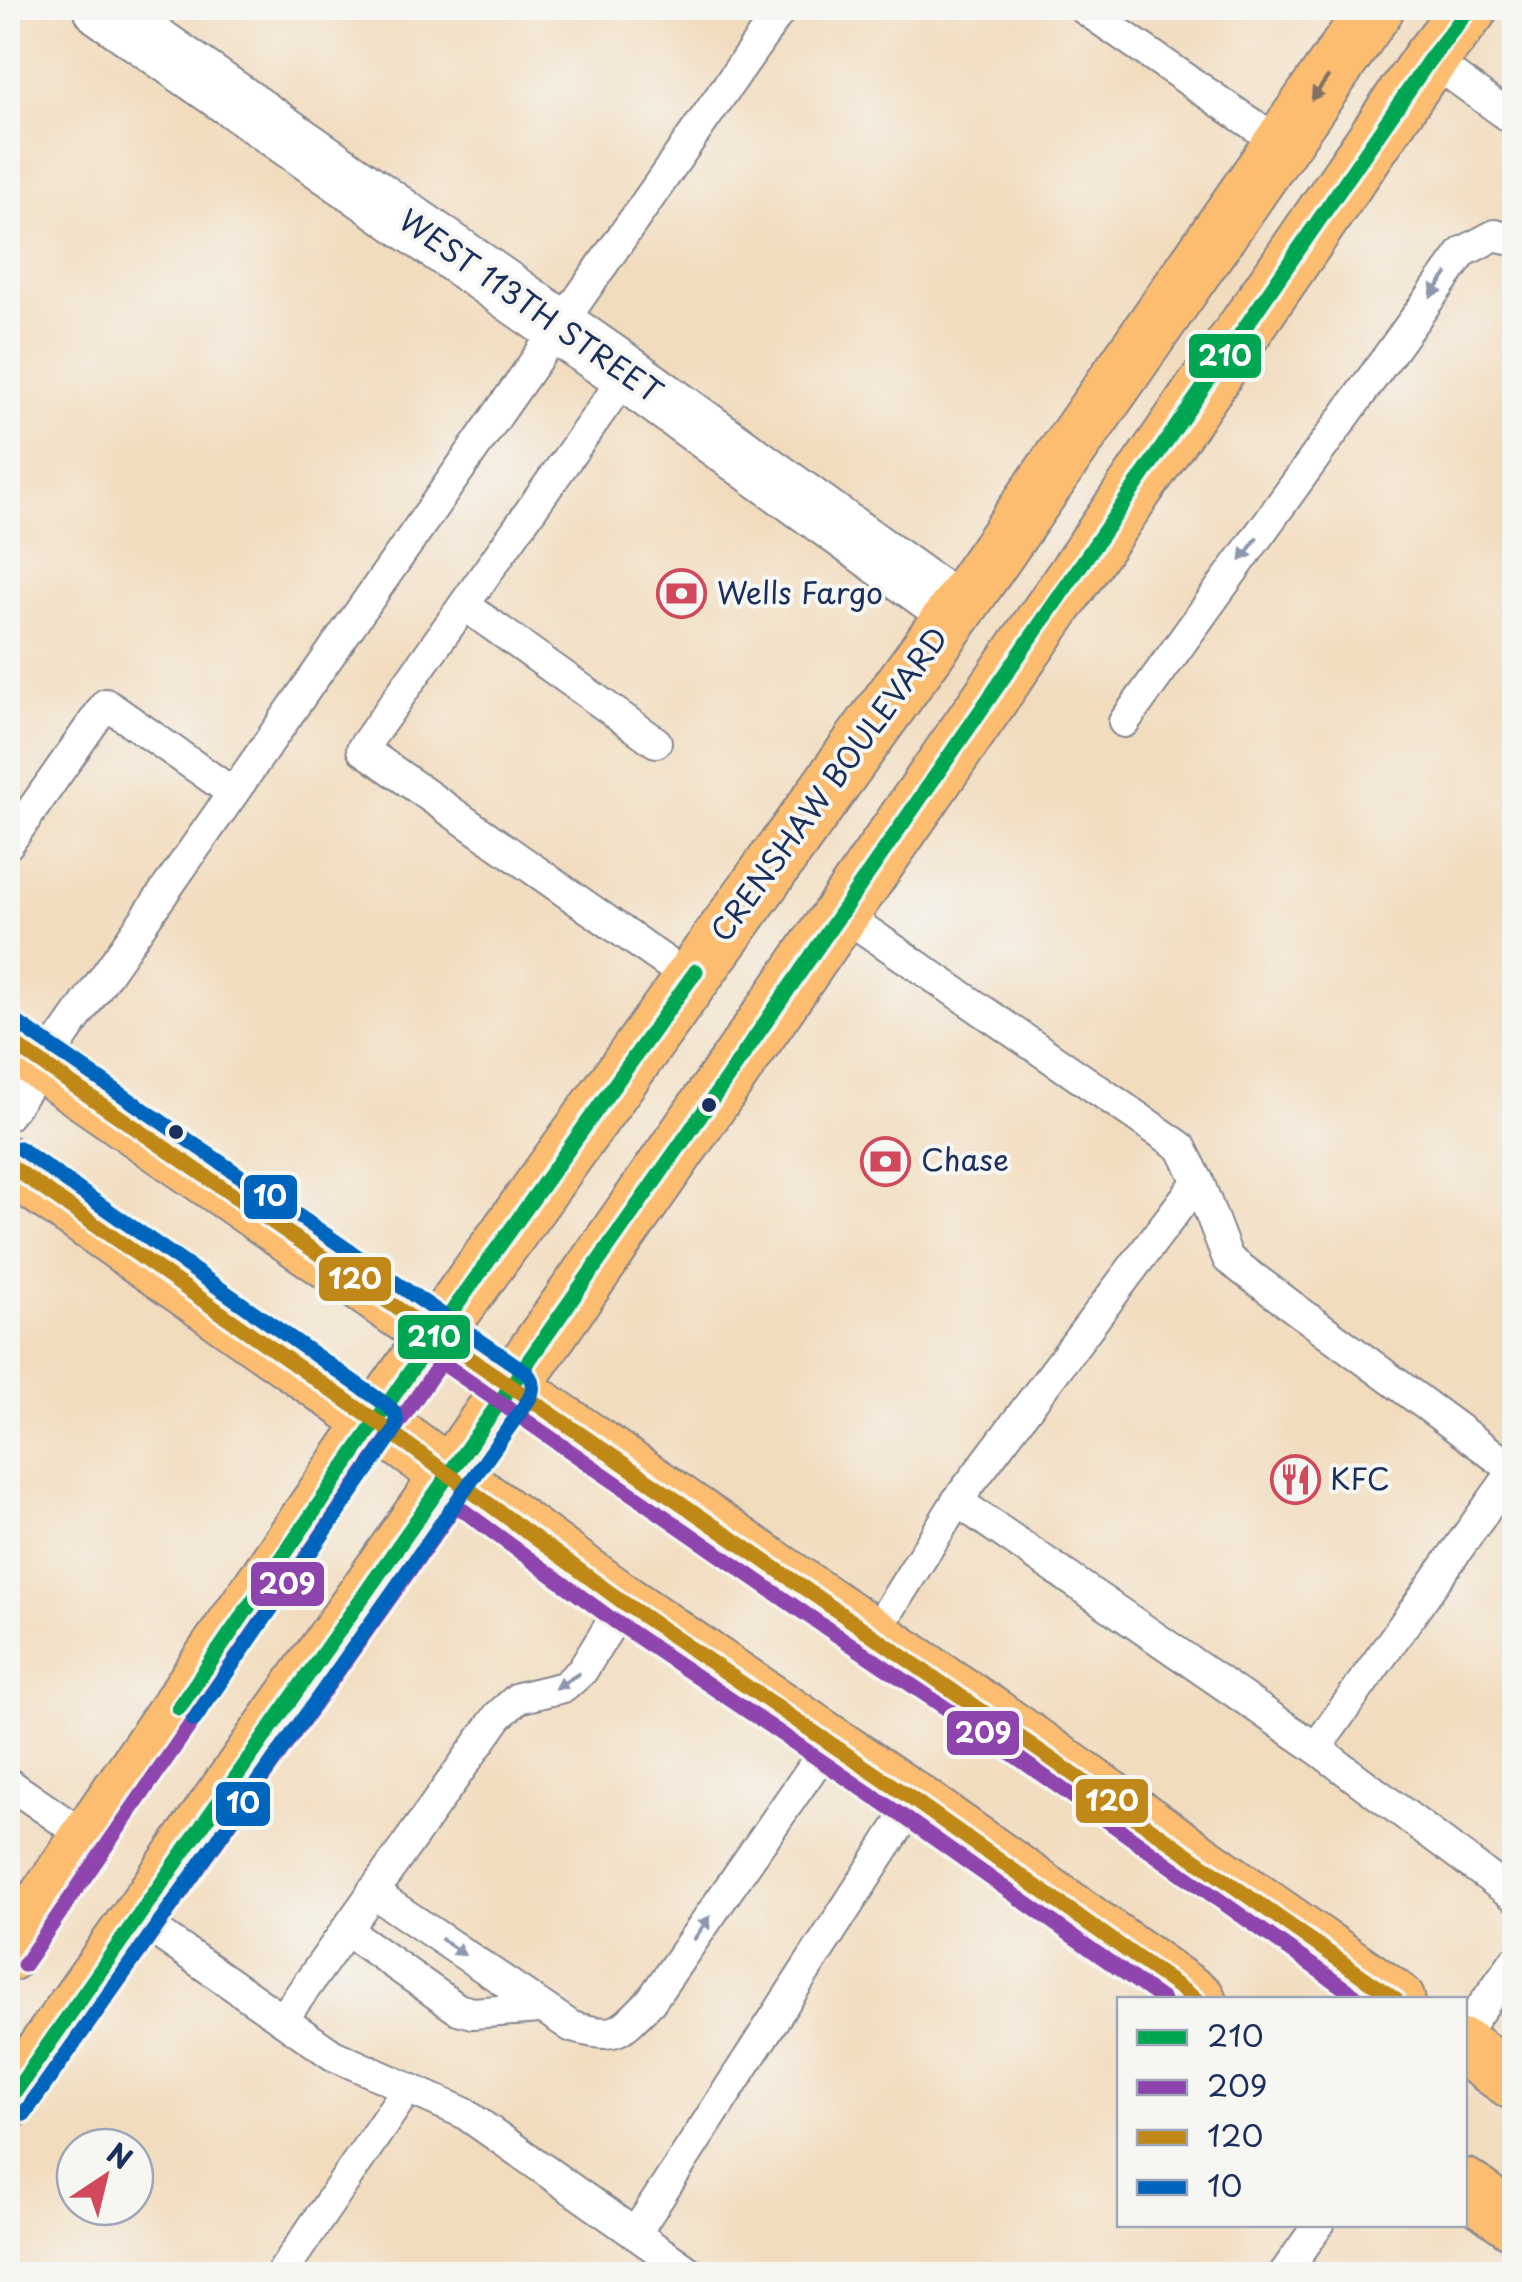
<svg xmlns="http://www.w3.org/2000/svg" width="1522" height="2282" viewBox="0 0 1522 2282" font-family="'Playpen Sans',sans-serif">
  <rect width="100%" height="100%" fill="#f6f6f2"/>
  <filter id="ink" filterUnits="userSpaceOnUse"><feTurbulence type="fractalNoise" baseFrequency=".01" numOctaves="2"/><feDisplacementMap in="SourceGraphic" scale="20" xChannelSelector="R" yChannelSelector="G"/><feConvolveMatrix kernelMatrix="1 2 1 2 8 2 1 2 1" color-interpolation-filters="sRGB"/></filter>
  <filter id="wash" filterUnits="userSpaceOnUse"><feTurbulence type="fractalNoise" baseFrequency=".0048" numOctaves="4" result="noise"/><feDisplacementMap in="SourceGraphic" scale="40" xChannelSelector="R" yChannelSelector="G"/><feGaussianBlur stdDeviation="2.25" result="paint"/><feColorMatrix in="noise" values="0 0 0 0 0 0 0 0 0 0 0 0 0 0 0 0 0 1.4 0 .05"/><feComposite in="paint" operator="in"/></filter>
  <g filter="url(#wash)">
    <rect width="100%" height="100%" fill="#f2dcbe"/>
  </g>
  <g filter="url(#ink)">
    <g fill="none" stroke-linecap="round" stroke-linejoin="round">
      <defs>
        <g id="service">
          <polyline points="1083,8 1281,144"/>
          <polyline points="1430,59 1514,120"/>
          <polyline points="627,374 362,749 690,979"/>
          <polyline points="464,605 656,742"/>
          <polyline points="1124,722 1463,252 1495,235 1514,240"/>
          <polyline points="8,844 106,704 233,793"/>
          <polyline points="842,914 1181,1147 1198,1181 1228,1259 1514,1470 1316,1748 1514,1896"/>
          <polyline points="8,1115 782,8"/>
          <polyline points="957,1501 1316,1748"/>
          <polyline points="873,1636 957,1501 1198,1181"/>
          <polyline points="8,1783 89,1839"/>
          <path d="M372,1892l200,135c46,12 46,7 78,-25l179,-258"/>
          <polyline points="138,1919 333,2055 464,2113 692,2274"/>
          <polyline points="346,1930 458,2009 472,2013 540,2008"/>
          <polyline points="283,2019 498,1716 518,1698 564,1687 582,1671 624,1603"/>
          <polyline points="1464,2032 1514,1962"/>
          <polyline points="635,2234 915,1801"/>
          <polyline points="281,2274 407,2089"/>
          <polyline points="1284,2274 1319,2224"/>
        </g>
        <polyline id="minor" points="102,8 627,374 956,611"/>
        <g id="primary">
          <polyline points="8,1040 818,1599 988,1713 1397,2000"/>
          <polyline points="8,1164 377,1422 624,1603 915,1801 1198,2000"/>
          <polyline points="8,1954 436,1334 956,611 1376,8"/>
          <polyline points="1464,2047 1514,2082"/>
          <path d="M8,2102c480,-677 953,-1358 1422,-2043l40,-51"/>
          <polyline points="1464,2186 1514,2222"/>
        </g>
      </defs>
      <!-- service casing -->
      <use href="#service" stroke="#86868e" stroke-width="34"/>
      <!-- minor casing -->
      <use href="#minor" stroke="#86868e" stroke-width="59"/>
      <!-- primary casing -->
      <use href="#primary" stroke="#86868e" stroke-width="59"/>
      <!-- service -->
      <use href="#service" stroke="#fff" stroke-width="30"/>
      <!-- minor -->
      <use href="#minor" stroke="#fff" stroke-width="55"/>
      <!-- primary -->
      <use href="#primary" stroke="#fcbd6f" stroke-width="55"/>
      <defs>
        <g id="bus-1">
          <polyline points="179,1708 436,1334 696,971"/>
          <polyline points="8,2102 723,1084 1430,59 1470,8"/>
        </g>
        <g id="bus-2">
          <polyline points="24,1965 441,1362 807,1615 977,1729 1361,2000"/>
          <polyline points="24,2114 456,1505 613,1620 904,1817 1163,2000"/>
        </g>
        <g id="bus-3">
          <path d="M8,1040c463,320 928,636 1388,960"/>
          <polyline points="8,1164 377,1422 624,1603 915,1801 1197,2000"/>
        </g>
        <g id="bus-4">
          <path d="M19,1024l505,347c9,7 11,17 5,28l-505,715"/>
          <path d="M19,1148l369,258c9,7 11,17 5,27l-199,287"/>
        </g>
      </defs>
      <!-- bus-1 casing -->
      <use href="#bus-1" stroke="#f6f6f2" stroke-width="22"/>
      <!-- bus-2 casing -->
      <use href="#bus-2" stroke="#f6f6f2" stroke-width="22"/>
      <!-- bus-3 casing -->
      <use href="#bus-3" stroke="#f6f6f2" stroke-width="22"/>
      <!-- bus-4 casing -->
      <use href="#bus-4" stroke="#f6f6f2" stroke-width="22"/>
      <!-- bus-1 -->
      <use href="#bus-1" stroke="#00a651" stroke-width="15"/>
      <!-- bus-2 -->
      <use href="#bus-2" stroke="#8e44ad" stroke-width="15"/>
      <!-- bus-3 -->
      <use href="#bus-3" stroke="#c08818" stroke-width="15"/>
      <!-- bus-4 -->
      <use href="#bus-4" stroke="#0065bd" stroke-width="15"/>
    </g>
    <!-- one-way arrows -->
    <defs><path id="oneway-solid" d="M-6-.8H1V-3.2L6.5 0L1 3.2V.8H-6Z" transform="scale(2.5)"/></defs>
    <use fill="#806f66" href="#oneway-solid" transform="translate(1320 88) rotate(125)"/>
    <g fill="#8d97ae">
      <use href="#oneway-solid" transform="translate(1439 285) rotate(126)"/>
      <use href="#oneway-solid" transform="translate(1249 549) rotate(126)"/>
      <use href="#oneway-solid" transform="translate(567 1681) rotate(148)"/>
      <use href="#oneway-solid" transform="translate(702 1928) rotate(-55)"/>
      <use href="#oneway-solid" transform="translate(453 1947) rotate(35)"/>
    </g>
  </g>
  <!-- icons -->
  <defs>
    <symbol id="bank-ring" viewBox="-11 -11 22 22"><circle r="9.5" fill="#f6f6f2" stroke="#d1495b" stroke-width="1.5"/><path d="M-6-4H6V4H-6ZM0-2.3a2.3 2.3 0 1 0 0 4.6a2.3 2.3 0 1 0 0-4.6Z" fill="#d1495b"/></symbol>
    <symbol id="restaurant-ring" viewBox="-11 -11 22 22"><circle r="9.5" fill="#f6f6f2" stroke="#d1495b" stroke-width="1.5"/><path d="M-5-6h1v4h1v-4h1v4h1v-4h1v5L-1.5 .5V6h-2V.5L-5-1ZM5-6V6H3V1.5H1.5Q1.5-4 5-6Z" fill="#d1495b"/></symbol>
  </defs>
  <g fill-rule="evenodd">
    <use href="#bank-ring" x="654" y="566" width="55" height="55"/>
    <use href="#bank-ring" x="858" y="1134" width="55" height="55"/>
    <use href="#restaurant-ring" x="1268" y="1452" width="55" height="55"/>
  </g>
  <!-- markers -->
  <g fill="#1b2f5e" stroke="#f6f6f2" stroke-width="4">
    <circle cx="709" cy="1105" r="9"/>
    <circle cx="176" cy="1132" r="9"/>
  </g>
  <g text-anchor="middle" stroke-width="8" stroke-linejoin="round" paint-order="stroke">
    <!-- street labels -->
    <g font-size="30" fill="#1b2f5e" stroke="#f6f6f2">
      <text transform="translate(530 307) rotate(35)" y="10">WEST 113TH STREET</text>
      <text transform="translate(830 785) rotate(-54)" y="10">CRENSHAW BOULEVARD</text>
    </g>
    <!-- poi labels -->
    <g font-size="30" fill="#1b2f5e" stroke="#f6f6f2" text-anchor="start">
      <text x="717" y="604">Wells Fargo</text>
      <text x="921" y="1171">Chase</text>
      <text x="1330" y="1490">KFC</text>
    </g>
  </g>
  <g stroke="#f6f6f2" stroke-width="4">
    <rect x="1187" y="332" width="76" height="48" rx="10" fill="#00a651"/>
    <rect x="242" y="1173" width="57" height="48" rx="10" fill="#0065bd"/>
    <rect x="317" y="1255" width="76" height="48" rx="10" fill="#c08818"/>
    <rect x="396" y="1313" width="76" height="48" rx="10" fill="#00a651"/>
    <rect x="249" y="1560" width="77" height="48" rx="10" fill="#8e44ad"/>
    <rect x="945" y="1709" width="76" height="48" rx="10" fill="#8e44ad"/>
    <rect x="1074" y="1777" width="76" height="48" rx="10" fill="#c08818"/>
    <rect x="214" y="1780" width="58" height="48" rx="10" fill="#0065bd"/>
  </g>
  <g font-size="28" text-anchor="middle" font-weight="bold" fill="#fff">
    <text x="1225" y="366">210</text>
    <text x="270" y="1206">10</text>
    <text x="355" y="1289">120</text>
    <text x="434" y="1347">210</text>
    <text x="287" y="1594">209</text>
    <text x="983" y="1743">209</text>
    <text x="1112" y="1811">120</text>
    <text x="243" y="1813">10</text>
  </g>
  <!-- margin -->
  <rect width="1522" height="2282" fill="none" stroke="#f6f6f2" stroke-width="40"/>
  <!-- legend -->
  <rect x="1117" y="1997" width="350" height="230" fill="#f6f6f2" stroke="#9ea6b7" stroke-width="2.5"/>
  <rect x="1137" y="2030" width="50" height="15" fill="#00a651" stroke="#9ea6b7" stroke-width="2.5"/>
  <text x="1207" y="2047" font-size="30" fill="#1b2f5e">210</text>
  <rect x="1137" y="2080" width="50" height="15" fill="#8e44ad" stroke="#9ea6b7" stroke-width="2.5"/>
  <text x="1207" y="2097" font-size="30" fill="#1b2f5e">209</text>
  <rect x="1137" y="2130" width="50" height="15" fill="#c08818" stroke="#9ea6b7" stroke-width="2.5"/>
  <text x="1207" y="2147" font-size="30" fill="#1b2f5e">120</text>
  <rect x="1137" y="2180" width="50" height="15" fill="#0065bd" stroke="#9ea6b7" stroke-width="2.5"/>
  <text x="1207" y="2197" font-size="30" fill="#1b2f5e">10</text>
  <!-- north arrow -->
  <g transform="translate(105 2177) rotate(35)"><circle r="48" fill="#f6f6f2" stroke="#9ea6b7" stroke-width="2.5"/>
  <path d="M0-8L18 38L0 25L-18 38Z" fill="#d1495b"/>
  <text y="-15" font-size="28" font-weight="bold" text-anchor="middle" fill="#1b2f5e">N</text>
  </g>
</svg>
